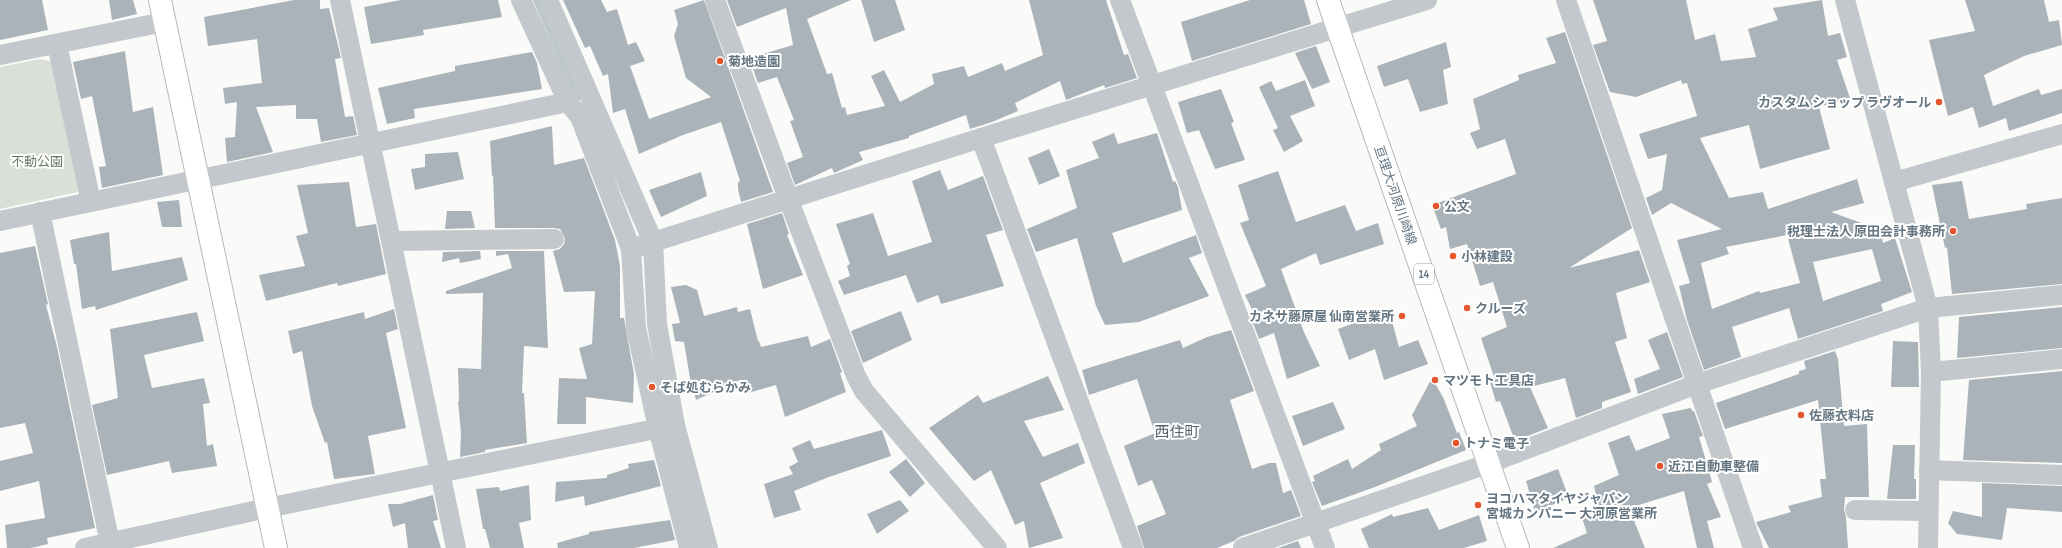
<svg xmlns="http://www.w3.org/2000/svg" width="2062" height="548" viewBox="0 0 2062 548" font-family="'Sofia Sans Condensed','Noto Sans JP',sans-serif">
  <rect width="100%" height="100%" fill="#fafaf8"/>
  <!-- park -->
  <polygon fill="#dadfd7" points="40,59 54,62 82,191 0,209 0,67"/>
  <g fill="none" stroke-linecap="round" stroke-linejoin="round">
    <!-- stream -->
    <polyline stroke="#bbc7cb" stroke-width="6" points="536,0 579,97"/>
  </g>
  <!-- building -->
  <g fill="#aab3b9" fill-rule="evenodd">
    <polygon points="0,0 42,0 48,30 0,40"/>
    <polygon points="109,0 133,0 137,14 112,20"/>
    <polygon points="294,0 320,0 320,9 329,8 341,58 335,59 345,117 353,116 357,135 321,142 317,119 296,119 296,105 256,107 273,152 227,162 225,138 235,137 237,102 225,104 223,88 262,83 257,39 208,46 204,17"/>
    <polygon points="401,0 498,0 502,17 423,30 424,35 371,44 364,7"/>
    <polygon points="563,0 601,0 607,12 617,9 628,45 636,42 645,61 630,66 649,119 711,97 686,78 674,36 678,24 674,10 704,0 773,192 741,202 738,189 738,182 740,181 721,122 683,135 639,154 625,109 613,113 608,74 603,76 590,46 585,48"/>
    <polygon points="727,0 851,0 807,19 827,74 832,73 842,108 845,107 847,115 885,106 871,76 884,70 900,102 934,84 932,74 964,66 968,77 1002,63 1005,71 1043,55 1029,0 1106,0 1124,55 1128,54 1137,78 1105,88 1104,85 1066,100 1060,81 1015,103 1018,111 992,122 970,129 966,115 909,136 909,138 859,152 863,160 834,173 832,168 795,185 787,163 803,157 790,121 794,120 777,77 758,83 749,58 793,45 786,8 737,27"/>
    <polygon points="861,0 895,0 905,30 874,42"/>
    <polygon points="1250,0 1304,0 1311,24 1192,61 1181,22"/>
    <path d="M1593,0h93l9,40 20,-6 6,27 35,-4 -8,-28 30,-9 -5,-12 49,-8 6,36 12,-3 7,24 -10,3 13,38 -31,9 11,42 -70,20 -11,-44 -49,13 29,60 34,-6 5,17 89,-30 7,24 -33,9 50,18 2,13 12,-5 17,54 -31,12 2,7 -85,28 -9,-31 -57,19 9,30 -37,13 -17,-50 -8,-34 11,-3 -13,-43 45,-11 -51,-26 -19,12 -6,-17 16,-8 5,-36 -19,5 -9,-25 58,-18 -10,-33 -5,1 -1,-4 -45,17 -26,-5 -17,-47 14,-4zM1787,235l13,48 -40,10 -1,-2 -47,18 -11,-46 28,-9 -3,-7zM1872,249l9,32 -58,20 -10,-39z"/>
    <polygon points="1965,0 2044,0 2049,22 2059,20 2062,45 2024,56 1984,75 1993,106 2039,89 2041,95 2062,89 2062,113 2009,131 2006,118 1979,128 1973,107 1948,116 1929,40 1975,31"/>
    <polygon points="1565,32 1632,228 1569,268 1639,250 1650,282 1616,293 1627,338 1615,342 1631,392 1602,402 1602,408 1576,418 1565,378 1530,387 1548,428 1515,441 1500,401 1496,402 1489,379 1494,377 1481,338 1507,327 1493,282 1480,286 1467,244 1450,249 1446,227 1441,229 1432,205 1516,174 1505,139 1477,149 1470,133 1480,129 1473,99 1519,80 1518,75 1556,63 1546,38"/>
    <polygon points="1446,42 1451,67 1443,70 1448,104 1420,112 1408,79 1384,87 1377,66"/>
    <polygon points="1316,46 1330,82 1312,89 1295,53"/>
    <polygon points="125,51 133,112 153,107 163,175 102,188 99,167 106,166 92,96 81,99 73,62"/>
    <polygon points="532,52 537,63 542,89 414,109 415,118 387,124 378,88 455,71 455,66"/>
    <polygon points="1305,80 1315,106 1290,116 1303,141 1284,152 1273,130 1278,128 1259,87 1271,81 1276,91"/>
    <polygon points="1221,89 1234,122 1231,123 1245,160 1215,169 1199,130 1187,133 1178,102"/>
    <polygon points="552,126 554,165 584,158 615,240 620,266 620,318 624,318 634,374 633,403 586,397 586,424 557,424 559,378 587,379 579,348 592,344 595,291 564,292 553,251 560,249 564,244 565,238 560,229 554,228 495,228 493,176 492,176 490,141"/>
    <polygon points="1114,133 1118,144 1157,133 1173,182 1175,181 1178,187 1182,210 1112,233 1123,263 1196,235 1202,253 1189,258 1209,296 1139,322 1105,325 1096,306 1077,238 1036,252 1027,229 1077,208 1066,170 1099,158 1092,142"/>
    <polygon points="1049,149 1060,176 1039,185 1028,158"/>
    <polygon points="458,152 464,179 415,190 411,169 425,167 425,154"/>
    <polygon points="940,170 948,190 983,176 1003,230 986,235 1004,286 941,304 938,295 917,303 906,275 844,295 838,281 850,276 847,266 850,264 836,224 873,213 888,256 932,242 912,181"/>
    <polygon points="1278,171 1296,222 1345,205 1356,231 1378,223 1384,244 1320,265 1316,253 1281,269 1296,310 1299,309 1303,319 1300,321 1303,330 1320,366 1287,379 1274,333 1259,339 1253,323 1258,322 1245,295 1266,286 1240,223 1249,220 1238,185"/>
    <polygon points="701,172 707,196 661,217 649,190"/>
    <polygon points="1962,181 1969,219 2027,209 2026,204 2062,198 2062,284 1952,294 1947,247 1945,248 1932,185"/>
    <polygon points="349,182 356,227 376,224 386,274 338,286 337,283 266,301 259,275 305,266 296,236 308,233 297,185"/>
    <polygon points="179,200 182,227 162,227 157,202"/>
    <polygon points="447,211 471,211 475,228 445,229"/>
    <polygon points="782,213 789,234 787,235 803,275 763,289 747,224"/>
    <polygon points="109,232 112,271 182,257 188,280 96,310 95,306 82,309 76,264 74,264 70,240"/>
    <polygon points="35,246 48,304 46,305 57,347 95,528 47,538 48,544 31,548 7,548 5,525 45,518 39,481 0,491 0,461 33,453 25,423 0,428 0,253"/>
    <polygon points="480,251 481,259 460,263 459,258 442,262 443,252"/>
    <polygon points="496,251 544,251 548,348 524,346 522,393 524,393 527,443 485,450 485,452 460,457 461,433 458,401 459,401 458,368 481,369 483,293 446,294 446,291 512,268 508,254 496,256"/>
    <polygon points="686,285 697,290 704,316 737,307 738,312 750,309 758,341 759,341 761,347 808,336 811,347 830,339 842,372 840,373 846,392 785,417 776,385 744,394 740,380 696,400 690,378 684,342 675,341 672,324 680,323 671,287"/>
    <polygon points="2062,307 2062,348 1957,358 1959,317"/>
    <polygon points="394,309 398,329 386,333 406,428 368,436 375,474 334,479 327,442 325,443 312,406 302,351 293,354 288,331 364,312 365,319"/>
    <polygon points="1389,310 1399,347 1418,340 1428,364 1384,380 1375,349 1349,360 1338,329"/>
    <polygon points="901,311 912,340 863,363 851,331"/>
    <polygon points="197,312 204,341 144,355 152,388 204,378 210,403 203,404 207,446 213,444 217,466 172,473 169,461 107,475 92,405 118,398 110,329"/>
    <polygon points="1231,330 1254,391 1230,400 1252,469 1269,463 1276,463 1283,493 1291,490 1301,516 1239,537 1234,541 1217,548 1144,548 1137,526 1166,514 1152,480 1138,486 1124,446 1155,433 1137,379 1089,395 1082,370 1180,340 1183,348 1207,337"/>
    <polygon points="1667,332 1683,377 1638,394 1634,379 1660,369 1648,340"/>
    <polygon points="1893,341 1918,342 1919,387 1891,387"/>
    <polygon points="1835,351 1838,359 1844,426 1867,424 1869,497 1845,497 1844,510 1846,517 1848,548 1769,548 1756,522 1791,512 1788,506 1822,497 1820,479 1826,479 1818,400 1725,429 1716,403 1799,374 1799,371 1806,369 1804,361"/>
    <polygon points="2062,371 2062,463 1963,460 1969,380"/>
    <polygon points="1048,376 1064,410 1024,421 1043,457 1078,443 1085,463 1040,483 1063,538 1029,548 1024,521 1015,525 991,470 974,481 929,428 978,395 983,403"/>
    <polygon points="1432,378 1443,397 1457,433 1459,432 1466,450 1375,487 1322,506 1312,482 1315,481 1313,476 1348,459 1352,469 1381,450 1379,444 1417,426 1412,415"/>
    <polygon points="1333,402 1345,429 1303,446 1292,416"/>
    <polygon points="1691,408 1692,411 1694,411 1703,436 1699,437 1712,482 1707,484 1721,517 1707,521 1714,548 1697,548 1684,491 1629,508 1645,548 1553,548 1587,533 1582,518 1600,512 1594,486 1619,475 1608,443 1629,435 1636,451 1670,438 1662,414"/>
    <polygon points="882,430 891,456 829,477 794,491 801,510 774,518 764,484 793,474 789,467 798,462 792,448 810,440 814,449"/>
    <polygon points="1893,445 1915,445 1914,479 1916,479 1916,499 1887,499"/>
    <polygon points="906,459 925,483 910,497 889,472"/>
    <polygon points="654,460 661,486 585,506 584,496 555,502 556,482 607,478 607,475 629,468 628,464"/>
    <polygon points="1558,469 1569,498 1535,512 1526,481"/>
    <polygon points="1982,483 2062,486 2062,512 2007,508 2002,540 1957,534 1948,523 1953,511 1982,517"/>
    <polygon points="529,485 531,520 519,523 524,548 490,548 485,529 483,529 476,489 499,487 500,491"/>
    <polygon points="433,495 438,520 433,521 441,548 408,548 405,523 393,527 388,504 400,504"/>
    <polygon points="900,500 909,511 877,534 867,514"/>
    <polygon points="1428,508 1439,530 1479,515 1487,541 1464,548 1369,548 1361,529 1392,514 1393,517"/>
    <polygon points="670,520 675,540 634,548 558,548 557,543 589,534 589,532"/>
    <polygon points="1298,541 1301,548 1278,548"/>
  </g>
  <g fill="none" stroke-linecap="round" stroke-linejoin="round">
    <defs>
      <polyline id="secondary" points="160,0 276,548"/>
      <polyline id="primary" points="1328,0 1518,548"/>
    </defs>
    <!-- secondary casing -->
    <use href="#secondary" stroke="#b3babf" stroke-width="24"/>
    <!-- primary casing -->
    <use href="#primary" stroke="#b5babe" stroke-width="24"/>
    <!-- street -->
    <g stroke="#c3c8cc" stroke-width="20">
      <polyline points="340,0 456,548"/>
      <polyline points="521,0 568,102 580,117 631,249 636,328 658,428 689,548"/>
      <polyline points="548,0 653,242 657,324 675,425 708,548"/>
      <polyline points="715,0 788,198 856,376 864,391 997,548"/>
      <polyline points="1120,0 1325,548"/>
      <polyline points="1566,0 1753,548"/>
      <polyline points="1845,0 1928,308 1931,372 1928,548"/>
      <polyline points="57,44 91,202"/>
      <polyline points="0,55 164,22"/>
      <polyline points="981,138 1133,548"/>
      <polyline points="1894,182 2062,134"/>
      <polyline points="40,212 111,548"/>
      <polyline points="0,221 568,102"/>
      <polyline points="391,241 554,239"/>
      <polyline points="631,249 981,138 1427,0"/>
      <polyline points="1931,372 2062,359"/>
      <polyline points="1929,470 2062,475"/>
      <polyline points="1855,510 1928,511"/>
      <polyline points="85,548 267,508 675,425"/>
      <polyline points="1243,548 1490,463 1697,384 1928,308 2062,295"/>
    </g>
    <!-- secondary -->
    <use href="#secondary" stroke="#fff" stroke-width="22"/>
    <!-- primary -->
    <use href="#primary" stroke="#fff" stroke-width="22"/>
  </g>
  <!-- markers -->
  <g fill="#e4572e" stroke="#fff" stroke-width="1.5">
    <circle cx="720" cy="61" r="4"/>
    <circle cx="1939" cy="102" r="4"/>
    <circle cx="1436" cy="206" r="4"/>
    <circle cx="1953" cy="231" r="4"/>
    <circle cx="1453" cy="256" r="4"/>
    <circle cx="1467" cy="308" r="4"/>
    <circle cx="1402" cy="316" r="4"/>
    <circle cx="1435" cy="380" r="4"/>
    <circle cx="652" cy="387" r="4"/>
    <circle cx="1801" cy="415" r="4"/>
    <circle cx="1456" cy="443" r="4"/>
    <circle cx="1660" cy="466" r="4"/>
    <circle cx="1478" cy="505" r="4"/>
  </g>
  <g text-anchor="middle" stroke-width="4" stroke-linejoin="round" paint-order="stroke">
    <!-- shield labels -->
    <rect fill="#fff" stroke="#939fa8" stroke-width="1" x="1414" y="264" width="20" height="20" rx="3"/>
    <g font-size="12" font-weight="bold" fill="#657683">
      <text x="1424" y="278">14</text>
    </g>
    <!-- poi labels -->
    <g font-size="13" font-weight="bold" fill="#657683" stroke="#fff" text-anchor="start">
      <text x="728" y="66">菊地造園</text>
      <text x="1931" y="107" text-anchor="end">カスタム ショップ ラヴオール</text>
      <text x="1444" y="211">公文</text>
      <text x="1945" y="236" text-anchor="end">税理士法人 原田会計事務所</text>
      <text x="1461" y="261">小林建設</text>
      <text x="1475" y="313">クルーズ</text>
      <text x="1394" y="321" text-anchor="end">カネサ藤原屋 仙南営業所</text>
      <text x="1443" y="385">マツモト工具店</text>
      <text x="660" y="392">そば処むらかみ</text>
      <text x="1809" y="420">佐藤衣料店</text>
      <text x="1464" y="448">トナミ電子</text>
      <text x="1668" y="471">近江自動車整備</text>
      <text x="1486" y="503">ヨコハマタイヤジャパン<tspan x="1486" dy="15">宮城カンパニー 大河原営業所</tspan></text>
    </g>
    <!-- park labels -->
    <g font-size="13" fill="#687a64" stroke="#fff">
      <text x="37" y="166">不動公園</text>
    </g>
    <!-- street labels -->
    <g font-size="13" fill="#657683" stroke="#fff">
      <text transform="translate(1396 195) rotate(71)" y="5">亘理大河原川崎線</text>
    </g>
    <!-- quarter labels -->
    <g font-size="15" fill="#57646e" stroke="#fff">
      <text x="1177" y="437">西住町</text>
    </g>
  </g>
</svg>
